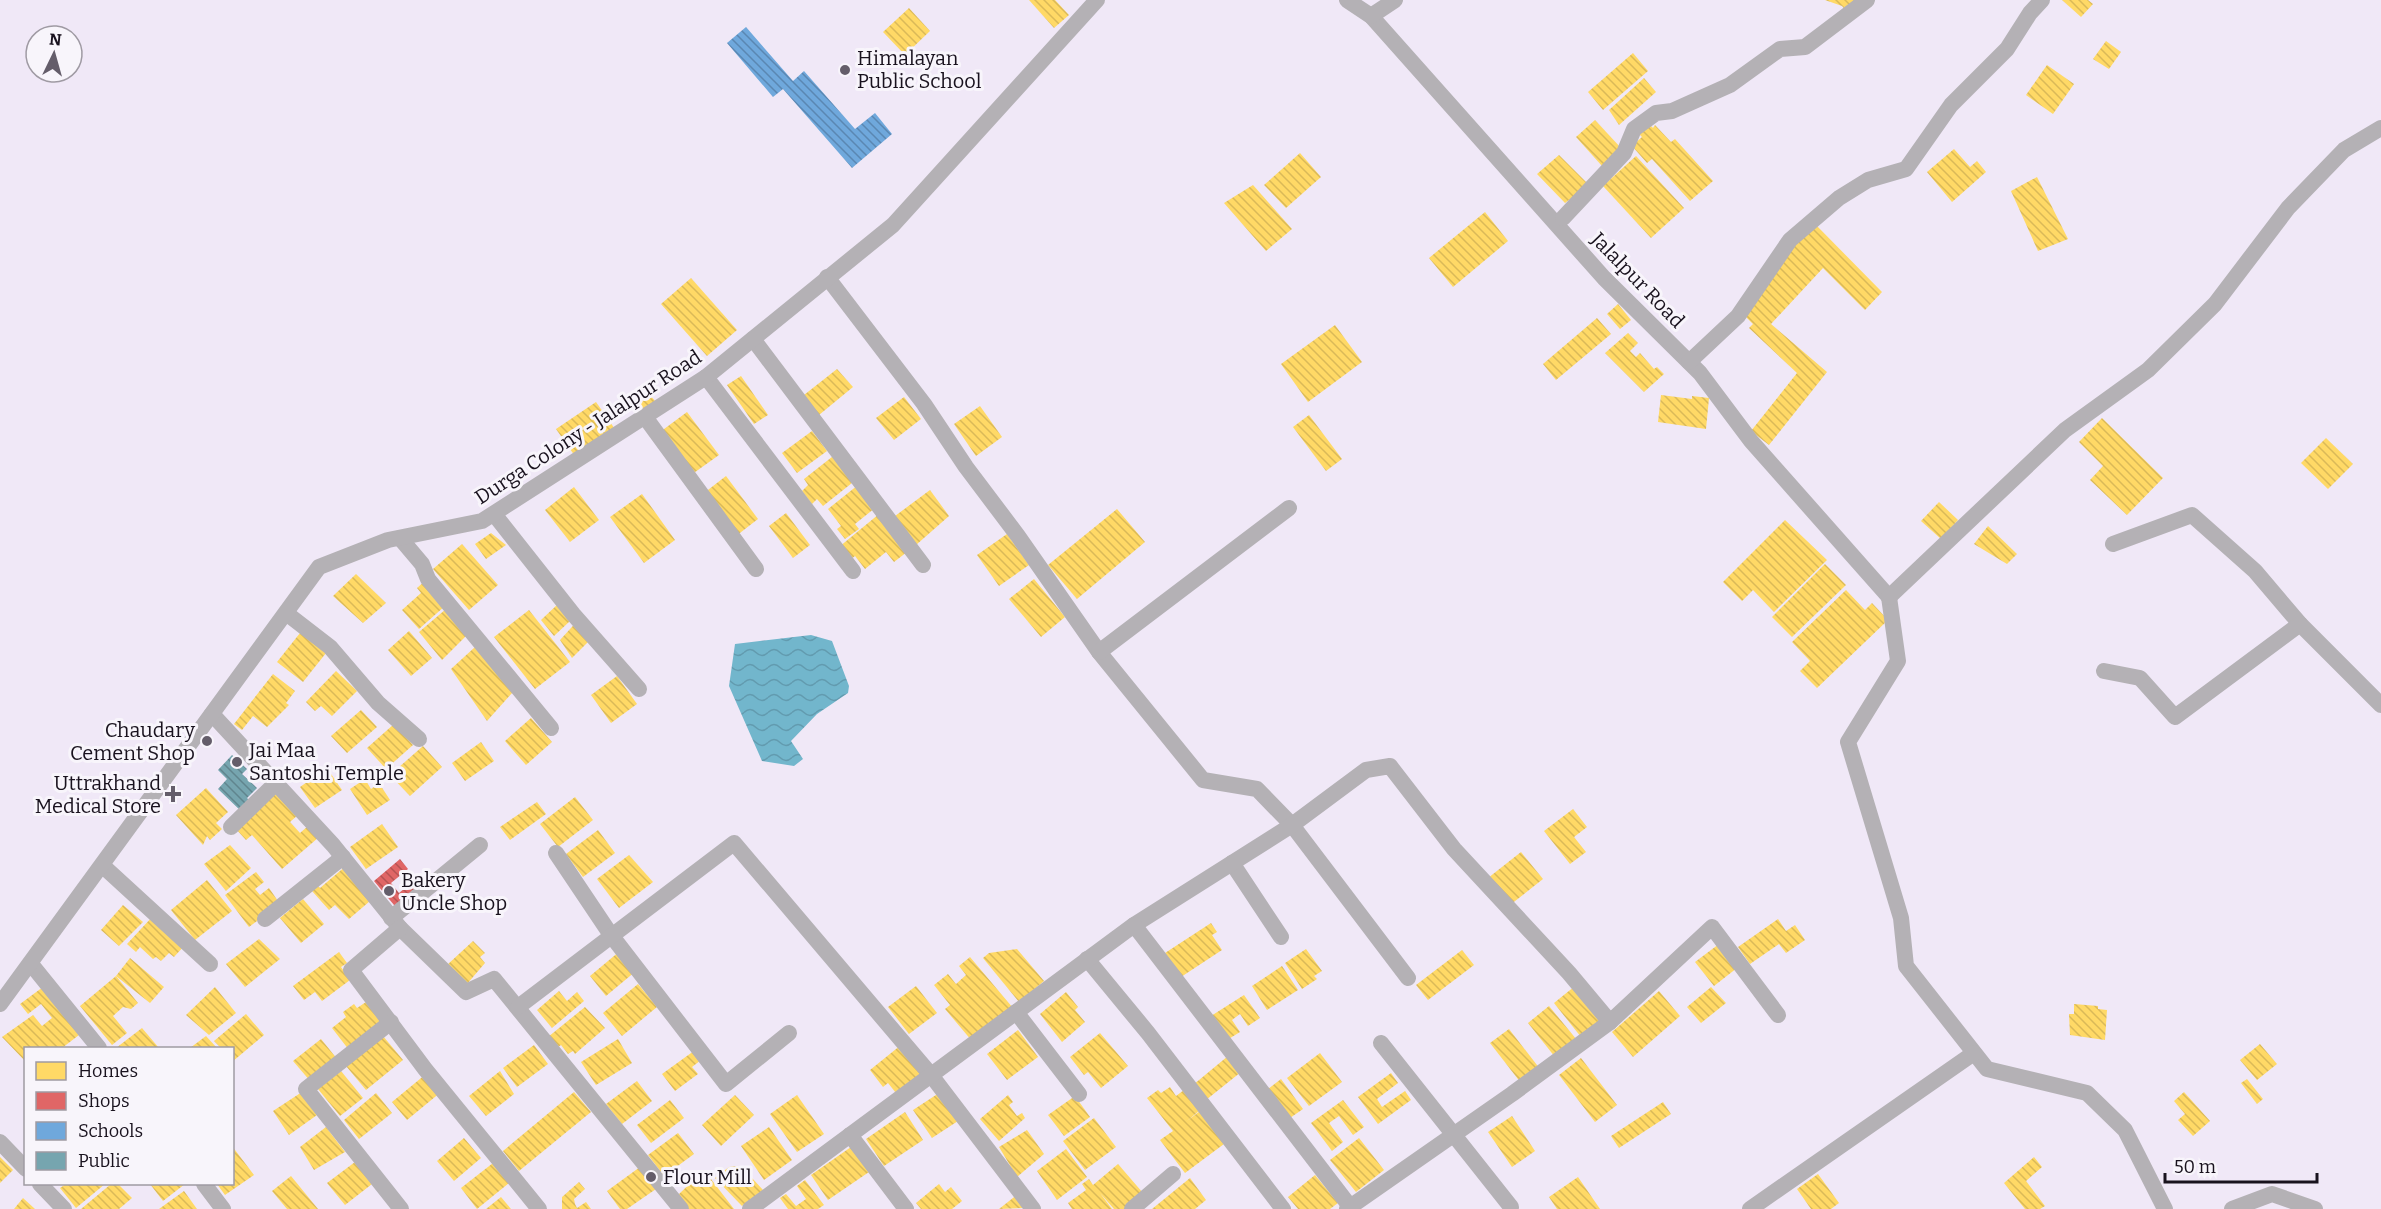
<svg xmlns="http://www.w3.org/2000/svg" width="2381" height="1209" viewBox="0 0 2381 1209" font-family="Bitter,serif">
  <defs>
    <pattern id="water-waves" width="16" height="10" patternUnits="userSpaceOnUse" patternTransform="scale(1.5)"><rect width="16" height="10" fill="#72b6cc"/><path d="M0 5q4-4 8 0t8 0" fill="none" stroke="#629baf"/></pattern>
    <pattern id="homes-back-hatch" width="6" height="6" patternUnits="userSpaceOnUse" patternTransform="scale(1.5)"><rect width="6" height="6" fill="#ffd966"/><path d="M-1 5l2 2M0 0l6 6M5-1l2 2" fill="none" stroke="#dab958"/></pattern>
    <pattern id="shops-back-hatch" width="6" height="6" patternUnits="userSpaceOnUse" patternTransform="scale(1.5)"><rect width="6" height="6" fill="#e06666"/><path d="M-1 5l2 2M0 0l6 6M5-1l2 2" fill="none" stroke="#b55353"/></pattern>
    <pattern id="schools-back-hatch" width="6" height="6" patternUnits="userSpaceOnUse" patternTransform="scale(1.5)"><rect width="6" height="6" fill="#6fa8dc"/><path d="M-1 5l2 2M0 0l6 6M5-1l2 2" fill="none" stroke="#5a87b2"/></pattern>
    <pattern id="public-back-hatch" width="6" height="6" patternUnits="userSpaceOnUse" patternTransform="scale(1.5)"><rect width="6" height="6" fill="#76a5af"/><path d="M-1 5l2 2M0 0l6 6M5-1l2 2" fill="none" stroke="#60858e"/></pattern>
  </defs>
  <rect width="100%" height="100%" fill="#f0e8f7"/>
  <!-- water -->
  <polygon fill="url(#water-waves)" points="811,635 832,641 849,686 848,693 817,714 791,741 803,759 794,766 762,761 729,686 735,644"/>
  <!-- homes -->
  <g fill="url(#homes-back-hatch)">
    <polygon points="1029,0 1055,0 1069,15 1054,28"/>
    <polygon points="1825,0 1863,0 1848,13 1842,6"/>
    <polygon points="2062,0 2088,0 2093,4 2081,17"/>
    <polygon points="909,8 930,31 905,55 883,32"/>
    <polygon points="2106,41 2121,52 2109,69 2093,59"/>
    <polygon points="1633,53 1648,71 1603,110 1588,92"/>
    <polygon points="2047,65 2074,84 2053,114 2026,95"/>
    <polygon points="1644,78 1656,92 1619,125 1609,110"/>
    <polygon points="1595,120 1621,148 1602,166 1576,137"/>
    <polygon points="1649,124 1653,128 1655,125 1671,142 1675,139 1713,181 1690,201 1652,159 1647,163 1632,146 1642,137 1638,133"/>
    <polygon points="1954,149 1970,167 1977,161 1986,172 1952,202 1927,172"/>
    <polygon points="1300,153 1321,177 1286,208 1264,185"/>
    <polygon points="1559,155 1590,186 1572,203 1569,200 1565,203 1537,174"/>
    <polygon points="1636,156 1684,208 1651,238 1603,186"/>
    <polygon points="2037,177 2068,239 2038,251 2011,191"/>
    <polygon points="1253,185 1292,229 1266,251 1224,203"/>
    <polygon points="1485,212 1508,241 1453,287 1429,258"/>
    <polygon points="1816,225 1882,292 1865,310 1823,268 1771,324 1827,372 1769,445 1751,431 1797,373 1749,328 1753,324 1743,314 1792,246"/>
    <polygon points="691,278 737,330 707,356 661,304"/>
    <polygon points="1618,304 1631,320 1620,329 1607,314"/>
    <polygon points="1597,318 1611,334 1556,380 1543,364"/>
    <polygon points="1335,325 1362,362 1308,402 1281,364"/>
    <polygon points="1628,333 1638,343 1630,351 1636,357 1640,353 1654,369 1657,367 1664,374 1644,392 1605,353"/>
    <polygon points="837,369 853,387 819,415 804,395"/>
    <polygon points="741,376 768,415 754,424 727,385"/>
    <polygon points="642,386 656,402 642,412 629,399"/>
    <polygon points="1661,395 1692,399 1692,396 1709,398 1706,429 1658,422"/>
    <polygon points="904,397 921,419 894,440 876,418"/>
    <polygon points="596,402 617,432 577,459 556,429"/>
    <polygon points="980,406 1002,437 976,456 954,424"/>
    <polygon points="687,412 719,455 691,475 660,432"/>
    <polygon points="1309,415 1342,459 1326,471 1293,427"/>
    <polygon points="2102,418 2163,478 2127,515 2090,480 2103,466 2079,442"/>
    <polygon points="812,431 827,451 797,473 782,453"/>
    <polygon points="2326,438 2353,464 2328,489 2301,463"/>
    <polygon points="837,453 852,483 823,506 817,499 812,504 802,491 808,485 804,479"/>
    <polygon points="726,476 758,519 736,536 704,493"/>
    <polygon points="858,485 875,508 855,524 859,529 845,539 837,529 841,526 828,509"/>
    <polygon points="574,487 599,520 570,542 545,510"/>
    <polygon points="930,490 949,516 916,545 895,516"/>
    <polygon points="642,494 675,540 644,563 610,517"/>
    <polygon points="1939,502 1958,520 1941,539 1921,521"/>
    <polygon points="1117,509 1145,542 1077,599 1048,565"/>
    <polygon points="786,513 810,545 793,558 769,526"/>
    <polygon points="879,514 907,552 894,562 886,552 865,569 855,556 850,560 839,547"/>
    <polygon points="1785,520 1827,560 1774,612 1753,590 1742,601 1723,582"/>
    <polygon points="1988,526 2017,554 2007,564 1974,544"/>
    <polygon points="491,533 506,545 486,559 475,544"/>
    <polygon points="1007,534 1029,565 999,586 977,555"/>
    <polygon points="462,544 498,585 469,610 433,569"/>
    <polygon points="1825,564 1846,585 1792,637 1772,617"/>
    <polygon points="356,574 386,603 363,623 333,596"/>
    <polygon points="1034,579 1065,617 1041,637 1009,599"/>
    <polygon points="426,580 445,606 419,629 402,610 421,593 417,588"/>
    <polygon points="1846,590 1865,610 1872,603 1888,620 1817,688 1800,671 1810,661 1792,642"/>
    <polygon points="558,604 570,621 554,636 541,620"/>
    <polygon points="446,609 468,634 442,660 419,632"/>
    <polygon points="529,610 570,662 535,689 494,637"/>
    <polygon points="581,617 598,632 572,658 560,640"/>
    <polygon points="304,628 330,648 303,682 277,662"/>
    <polygon points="409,631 432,658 411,676 388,650"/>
    <polygon points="475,647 513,692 487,721 451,669"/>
    <polygon points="336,671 357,691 332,716 321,706 315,711 306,702"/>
    <polygon points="273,674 295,691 286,703 289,705 267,727 253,716 242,730 234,724"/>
    <polygon points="617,676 637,704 611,723 591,695"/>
    <polygon points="361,710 377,727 347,753 331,736"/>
    <polygon points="531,718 552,742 526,765 505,741"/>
    <polygon points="394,724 413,745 386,769 367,748"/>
    <polygon points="481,742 494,761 465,781 452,763"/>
    <polygon points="423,746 442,767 410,796 390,775"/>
    <polygon points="327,768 342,790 315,808 300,787"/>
    <polygon points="365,779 371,789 379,783 390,800 367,815 350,789"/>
    <polygon points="206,788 228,812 216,823 222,829 210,840 207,836 203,845 176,815"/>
    <polygon points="278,791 299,814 290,822 300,833 308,826 319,837 282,869 252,835 246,840 235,828"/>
    <polygon points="575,797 593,820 558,847 540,824"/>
    <polygon points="537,802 546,814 510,840 500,827"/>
    <polygon points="1573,809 1587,827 1574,837 1586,852 1570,864 1544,831"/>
    <polygon points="382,824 398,847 366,869 350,847"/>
    <polygon points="598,830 615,853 583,877 566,854"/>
    <polygon points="230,845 251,868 226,891 204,864"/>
    <polygon points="1521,852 1543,879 1510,905 1488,878"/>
    <polygon points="629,855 653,882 619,908 597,879"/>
    <polygon points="347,865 370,901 349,919 335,905 329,910 312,891 318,886 320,888"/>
    <polygon points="256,872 264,882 255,889 260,895 269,888 280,904 249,927 225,895"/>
    <polygon points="207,880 232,911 195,940 171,910"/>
    <polygon points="303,899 324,924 301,943 280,918"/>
    <polygon points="123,905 143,922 119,946 101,930"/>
    <polygon points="153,916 185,945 174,957 169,953 161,961 156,957 153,959 140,947 136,952 127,944"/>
    <polygon points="1778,919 1786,931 1795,925 1805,940 1786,953 1779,944 1750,964 1738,947"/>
    <polygon points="1211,923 1217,932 1212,935 1222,950 1181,977 1165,953"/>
    <polygon points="259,939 280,959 245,987 226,964"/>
    <polygon points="473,941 485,953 480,957 485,963 467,984 447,965"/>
    <polygon points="1719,944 1737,968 1714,986 1695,962"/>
    <polygon points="1017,949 1044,981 1019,1002 983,958 989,953"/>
    <polygon points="1306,949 1322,971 1314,976 1317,979 1302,989 1285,963"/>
    <polygon points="1462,950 1474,965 1428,1000 1416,985"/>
    <polygon points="620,951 636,971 606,996 590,976"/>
    <polygon points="339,952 347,963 341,967 350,980 322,1001 315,992 304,1000 293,986"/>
    <polygon points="970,957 1013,1008 972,1041 945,1009 950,1005 934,985 948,974 956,984 966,975 959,966"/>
    <polygon points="130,958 164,987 150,1003 116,976"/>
    <polygon points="1282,966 1298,990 1267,1010 1252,986"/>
    <polygon points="116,976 138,1003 131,1009 123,1007 113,1016 127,1033 112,1045 80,1006"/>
    <polygon points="638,984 657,1007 622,1036 603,1013"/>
    <polygon points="916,986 937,1013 909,1034 888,1007"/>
    <polygon points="1575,986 1602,1019 1581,1037 1554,1003"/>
    <polygon points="43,987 79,1035 62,1048 26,1048 26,1062 2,1037 33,1015 42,1026 52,1018 41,1004 28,1014 20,1004"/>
    <polygon points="215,987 236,1013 209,1035 186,1015"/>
    <polygon points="1711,987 1726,1003 1701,1023 1687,1007"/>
    <polygon points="559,991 567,1001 577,992 584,1001 552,1028 537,1010"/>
    <polygon points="1659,991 1680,1016 1633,1057 1612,1032"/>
    <polygon points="1066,992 1078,1007 1075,1010 1085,1022 1062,1042 1040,1014"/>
    <polygon points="1244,995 1260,1018 1248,1026 1240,1014 1232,1020 1240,1032 1227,1040 1211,1016"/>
    <polygon points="366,1002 383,1025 349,1050 332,1028 346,1017 343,1012 354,1004 357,1008"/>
    <polygon points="2074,1004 2098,1006 2098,1009 2107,1010 2105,1040 2070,1035 2069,1014 2074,1014"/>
    <polygon points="1549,1006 1577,1040 1555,1057 1528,1023"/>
    <polygon points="585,1007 605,1028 575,1054 573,1051 568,1054 561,1045 557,1048 548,1037"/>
    <polygon points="246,1014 264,1035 232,1062 232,1048 221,1048 214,1041"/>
    <polygon points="142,1028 159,1048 116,1048"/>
    <polygon points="1509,1029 1540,1069 1521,1083 1490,1043"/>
    <polygon points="1018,1030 1038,1057 1007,1080 987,1054"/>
    <polygon points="1100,1033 1128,1066 1101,1088 1088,1072 1084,1075 1070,1057"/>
    <polygon points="206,1036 217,1048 190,1048"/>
    <polygon points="383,1036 403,1060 366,1090 346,1066"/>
    <polygon points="321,1039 338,1060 311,1082 293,1061"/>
    <polygon points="618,1039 632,1063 596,1085 581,1062"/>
    <polygon points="2260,1044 2277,1064 2257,1080 2240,1060"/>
    <polygon points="534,1045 548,1064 517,1087 503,1068"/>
    <polygon points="901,1045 923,1072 896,1093 888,1083 883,1087 870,1070"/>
    <polygon points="698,1048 705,1057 692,1067 698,1074 675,1091 662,1074"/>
    <polygon points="1320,1053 1342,1082 1309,1106 1287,1078"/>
    <polygon points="1228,1056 1241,1072 1206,1100 1193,1085"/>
    <polygon points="1581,1058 1617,1105 1595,1122 1559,1075"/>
    <polygon points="341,1071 363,1098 340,1116 318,1089"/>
    <polygon points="500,1071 514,1094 486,1116 469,1096"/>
    <polygon points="1391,1073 1398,1083 1377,1099 1382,1107 1405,1091 1411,1100 1378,1124 1358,1097"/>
    <polygon points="426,1074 441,1092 407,1120 392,1102"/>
    <polygon points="1281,1079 1303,1109 1290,1118 1268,1089"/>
    <polygon points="2247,1079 2263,1099 2257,1104 2241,1083"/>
    <polygon points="637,1081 652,1101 622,1124 606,1104"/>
    <polygon points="1170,1087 1176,1096 1184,1090 1200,1110 1187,1121 1200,1111 1224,1144 1185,1173 1160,1140 1173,1131 1147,1098 1158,1090 1161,1093"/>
    <polygon points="302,1092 317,1115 289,1135 273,1111"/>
    <polygon points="574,1092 591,1112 519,1171 503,1151"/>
    <polygon points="2184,1092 2210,1121 2193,1136 2178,1120 2185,1114 2174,1101"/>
    <polygon points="376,1093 392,1113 359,1139 344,1120"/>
    <polygon points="939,1093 958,1121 932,1138 913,1110"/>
    <polygon points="735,1095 754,1115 721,1146 702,1125"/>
    <polygon points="797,1095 824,1134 797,1152 770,1114"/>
    <polygon points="1008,1095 1013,1102 1009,1105 1017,1116 1022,1113 1025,1118 999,1141 980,1119"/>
    <polygon points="1075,1096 1090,1117 1064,1136 1048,1115"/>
    <polygon points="670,1100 684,1118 651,1143 637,1125"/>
    <polygon points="1343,1100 1364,1127 1353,1135 1339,1116 1329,1123 1343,1142 1332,1151 1311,1123"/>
    <polygon points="1663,1102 1671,1114 1619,1148 1611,1136"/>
    <polygon points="905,1112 923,1140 884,1166 866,1139"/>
    <polygon points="1512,1116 1535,1151 1512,1167 1488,1132"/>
    <polygon points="1094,1118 1116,1147 1085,1170 1063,1141"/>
    <polygon points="326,1127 345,1152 314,1170 300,1147"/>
    <polygon points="769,1127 792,1160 764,1180 741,1146"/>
    <polygon points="1027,1130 1044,1154 1017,1177 999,1147"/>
    <polygon points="678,1133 694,1154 664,1176 648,1155"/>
    <polygon points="464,1138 481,1158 454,1181 437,1161"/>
    <polygon points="1359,1138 1384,1170 1356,1192 1330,1160"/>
    <polygon points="232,1146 254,1175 225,1195 217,1184 232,1184"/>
    <polygon points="851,1147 869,1172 828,1200 811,1175"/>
    <polygon points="1066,1149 1087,1177 1057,1200 1037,1171"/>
    <polygon points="0,1157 13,1170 0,1183"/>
    <polygon points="2034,1157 2042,1167 2026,1181 2045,1206 2040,1209 2025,1209 2004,1183"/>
    <polygon points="355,1162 372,1184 345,1205 327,1183"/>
    <polygon points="493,1163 509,1183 477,1209 461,1188"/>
    <polygon points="1118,1164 1143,1193 1125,1209 1114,1209 1100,1193 1112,1209 1072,1209 1068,1203 1086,1190 1082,1184 1089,1179 1093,1185"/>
    <polygon points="741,1166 763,1190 742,1206 715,1178 729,1167"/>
    <polygon points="640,1167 656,1189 627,1209 620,1209 607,1191"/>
    <polygon points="704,1170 734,1209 688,1209 677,1196"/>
    <polygon points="1818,1174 1839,1203 1831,1209 1811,1209 1797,1189"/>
    <polygon points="1315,1175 1338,1203 1330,1209 1298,1209 1288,1197"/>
    <polygon points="291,1176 318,1209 287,1209 272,1191"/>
    <polygon points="1578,1177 1600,1209 1557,1209 1549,1197"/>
    <polygon points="1190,1178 1206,1200 1195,1209 1152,1209"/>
    <polygon points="805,1180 824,1205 818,1209 788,1209 780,1198 786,1194 796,1206 806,1199 797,1186"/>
    <polygon points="579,1182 585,1189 574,1199 575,1204 577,1208 586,1202 591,1209 562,1209 562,1197"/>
    <polygon points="66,1184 105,1184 76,1208 60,1188"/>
    <polygon points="111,1184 118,1184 132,1198 119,1209 81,1209"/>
    <polygon points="150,1184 185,1184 163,1201"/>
    <polygon points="939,1184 945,1192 951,1187 962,1201 952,1209 921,1209 916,1203"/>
    <polygon points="184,1191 197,1209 159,1209"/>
    <polygon points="1018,1194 1023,1208 999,1209"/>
    <polygon points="501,1197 511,1209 486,1209"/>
    <polygon points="23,1198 35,1209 14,1209"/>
  </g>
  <!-- shops -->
  <polygon fill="url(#shops-back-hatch)" points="400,859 408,869 391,883 399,893 418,877 426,887 399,911 374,881"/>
  <!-- schools -->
  <polygon fill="url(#schools-back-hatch)" points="746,27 793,81 804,71 855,129 875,113 892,134 852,168 783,89 773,97 727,43"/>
  <!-- public -->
  <polygon fill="url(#public-back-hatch)" points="232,755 247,769 242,774 257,788 247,798 253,804 244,814 218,789 227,779 218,770"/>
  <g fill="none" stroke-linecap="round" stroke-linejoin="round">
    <!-- street -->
    <g stroke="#b4b1b5" stroke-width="16">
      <polyline points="1347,0 1371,16 1604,278 1700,373 1751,441 1889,597"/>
      <polyline points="1371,16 1395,0"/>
      <polyline points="1563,218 1624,153 1634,129 1656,113 1672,111 1730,85 1780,49 1805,47 1867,0"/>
      <polyline points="827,277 924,404 966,467 1018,536 1099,652 1203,780 1257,789 1292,825 1408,978"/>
      <polyline points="753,339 923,565"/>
      <polyline points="1689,362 1738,316 1790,240 1839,198 1868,180 1906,169 1951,105 2007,49 2030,13 2042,0"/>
      <polyline points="706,377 853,571"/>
      <polyline points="645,417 756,569"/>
      <polyline points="494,514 573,614 639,689"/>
      <polyline points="400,538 422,564 428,579 551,728"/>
      <polyline points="2113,544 2192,515 2255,571 2300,624"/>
      <polyline points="1889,597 1898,661 1848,742 1901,918 1906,966 1987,1069 2087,1093 2125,1130 2165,1209"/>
      <polyline points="1889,597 2065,430 2148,370 2215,304 2288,208 2344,150 2381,128"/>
      <polyline points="286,613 330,647 378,703 419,739"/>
      <polyline points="1099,652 1289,508"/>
      <polyline points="2104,671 2140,678 2175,717 2300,624 2381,705"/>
      <polyline points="212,714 333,845 400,928 466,992 494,979 681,1209"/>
      <polyline points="231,827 276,783"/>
      <polyline points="556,853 611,935 726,1084 789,1033"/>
      <polyline points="1232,863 1281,937"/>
      <polyline points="103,866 210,964"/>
      <polyline points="391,918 480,845"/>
      <polyline points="265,919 343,857"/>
      <polyline points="1134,925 1292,825 1366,770 1390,766 1454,849 1569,973 1610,1022"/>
      <polyline points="400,928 351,970 425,1069 539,1209"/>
      <polyline points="1087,959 1148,1033 1283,1209"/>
      <polyline points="31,964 99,1048"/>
      <polyline points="0,1004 319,567 388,540 482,521 706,377 893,225 1097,0"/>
      <polyline points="518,1007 734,843 931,1075 1033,1209"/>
      <polyline points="1016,1012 1079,1094"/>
      <polyline points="391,1022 306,1089 401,1209"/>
      <polyline points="1381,1043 1511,1207"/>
      <polyline points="850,1135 906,1209"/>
      <polyline points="0,1142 26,1169"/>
      <polyline points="40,1184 64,1209"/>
      <polyline points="204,1184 223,1209"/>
      <polyline points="750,1209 1134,925 1352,1209"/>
      <polyline points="1132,1209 1173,1174"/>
      <polyline points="1347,1209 1512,1094 1610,1022 1712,927 1778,1015"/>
      <polyline points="1750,1209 1974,1053"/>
      <polyline points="2232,1209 2272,1194 2315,1209"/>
    </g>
  </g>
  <!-- markers -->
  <g fill="#645d6a" stroke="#f8f5fb" stroke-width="2">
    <circle cx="845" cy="70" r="6"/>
    <circle cx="207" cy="741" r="6"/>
    <circle cx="237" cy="762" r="6"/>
    <path d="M170 785h6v6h6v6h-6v6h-6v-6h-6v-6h6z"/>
    <circle cx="389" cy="891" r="6"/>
    <circle cx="651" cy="1177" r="6"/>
  </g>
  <g text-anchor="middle" stroke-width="6" stroke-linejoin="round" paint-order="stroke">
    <!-- poi labels -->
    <g font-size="20" fill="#19121e" stroke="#f8f5fb" text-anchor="start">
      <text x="857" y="65">Himalayan<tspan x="857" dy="23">Public School</tspan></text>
      <text x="195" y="737" text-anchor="end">Chaudary<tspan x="195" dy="23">Cement Shop</tspan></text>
      <text x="249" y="757">Jai Maa<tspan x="249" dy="23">Santoshi Temple</tspan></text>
      <text x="161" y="790" text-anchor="end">Uttrakhand<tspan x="161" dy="23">Medical Store</tspan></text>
      <text x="401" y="887">Bakery<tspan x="401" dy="23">Uncle Shop</tspan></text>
      <text x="663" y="1184">Flour Mill</text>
    </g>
    <!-- street labels -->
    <g font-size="20" fill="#19121e" stroke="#f8f5fb">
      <text transform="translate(1638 280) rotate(46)" y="7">Jalalpur Road</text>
      <text transform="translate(588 427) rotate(-33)" y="7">Durga Colony - Jalalpur Road</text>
    </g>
  </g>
  <!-- legend -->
  <rect x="24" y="1047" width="210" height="138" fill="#f8f5fb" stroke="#9f9aa3" stroke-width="1.5"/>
  <rect x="36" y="1062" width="30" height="18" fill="#ffd966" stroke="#9f9aa3" stroke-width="1.5"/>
  <text x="78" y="1077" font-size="18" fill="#19121e">Homes</text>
  <rect x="36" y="1092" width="30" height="18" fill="#e06666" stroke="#9f9aa3" stroke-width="1.5"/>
  <text x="78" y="1107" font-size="18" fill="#19121e">Shops</text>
  <rect x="36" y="1122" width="30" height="18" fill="#6fa8dc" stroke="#9f9aa3" stroke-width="1.5"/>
  <text x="78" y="1137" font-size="18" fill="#19121e">Schools</text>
  <rect x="36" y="1152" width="30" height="18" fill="#76a5af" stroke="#9f9aa3" stroke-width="1.5"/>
  <text x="78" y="1167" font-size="18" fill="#19121e">Public</text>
  <!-- north arrow -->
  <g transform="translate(54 54) rotate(5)"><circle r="28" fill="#f8f5fb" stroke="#9f9aa3" stroke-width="1.5"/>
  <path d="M0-4.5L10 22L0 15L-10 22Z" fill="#645d6a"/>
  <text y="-9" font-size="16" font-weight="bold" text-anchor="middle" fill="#19121e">N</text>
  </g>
  <!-- scale -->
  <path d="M2165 1173v9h152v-9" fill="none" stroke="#19121e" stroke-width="3"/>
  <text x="2174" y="1173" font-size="18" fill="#19121e" stroke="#f8f5fb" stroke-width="4.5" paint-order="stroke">50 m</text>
</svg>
